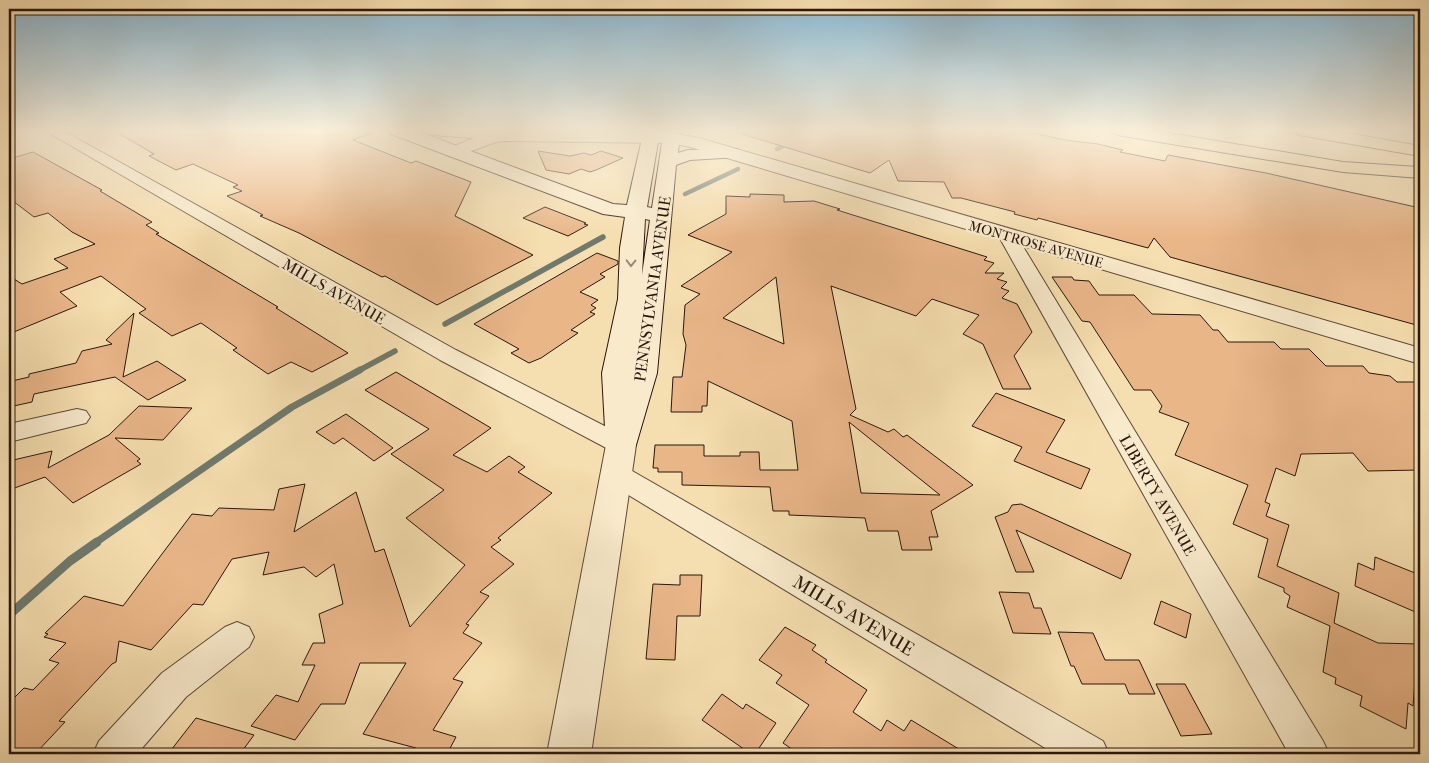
<svg xmlns="http://www.w3.org/2000/svg" width="1429" height="763" viewBox="0 0 1429 763" font-family="'IM FELL French Canon',serif">
  <rect width="100%" height="100%" fill="#f5deaf"/>
  <filter id="stains"><feTurbulence type="fractalNoise" baseFrequency=".004" numOctaves="4"/><feColorMatrix values="0 0 0 0 .2 0 0 0 0 .09 0 0 0 0 .02 0 0 0 .5 -.17"/></filter>
  <radialGradient id="worn" r=".72"><stop offset=".6" stop-color="#630" stop-opacity="0"/><stop offset="1" stop-color="#630" stop-opacity=".3"/></radialGradient>
  <g fill="none" stroke-linecap="round" stroke-linejoin="round">
    <!-- stream-far3 -->
    <g stroke="#6e7a6e" stroke-width="4.5">
      <polyline points="777,149 788,143"/>
      <polyline points="685,194 738,169"/>
    </g>
    <!-- stream-far2 -->
    <g stroke="#6e7a6e" stroke-width="5.5">
      <polyline points="445,324 603,237"/>
      <polyline points="358,371 395,351"/>
    </g>
    <!-- stream-far1 -->
    <polyline stroke="#6e7a6e" stroke-width="7" points="95,543 292,407 360,370"/>
    <!-- stream -->
    <polyline stroke="#6e7a6e" stroke-width="9" points="9,615 70,561 97,542"/>
  </g>
  <!-- building -->
  <g fill="#e9b688" stroke="#29170e" fill-rule="evenodd">
    <polygon points="113,130 372,130 372,133 353,140 411,163 416,161 471,182 455,216 533,255 437,305 385,276 382,277 299,233 260,216 263,215 227,196 242,191 233,187 238,185 193,164 176,170 149,156 154,154"/>
    <polygon points="742,130 1019,130 1065,140 1098,144 1123,150 1120,152 1165,161 1168,155 1266,173 1420,208 1420,326 1170,257 1154,238 1148,248 1038,218 1037,220 1014,214 1015,212 961,198 952,198 944,182 898,181 889,160 870,173 742,134"/>
    <polygon points="538,151 570,156 584,153 591,155 601,151 623,158 596,170 590,172 581,169 569,174 546,170"/>
    <polygon points="33,152 102,190 100,191 152,222 146,225 159,233 156,234 278,307 276,308 348,353 312,372 291,362 268,374 233,350 237,348 201,323 172,336 139,313 146,309 101,276 60,292 77,306 9,334 9,276 22,284 68,268 54,259 95,244 72,232 48,213 34,217 9,198 9,159"/>
    <path d="M750,194l34,1v7l30,-1 26,8 -3,1 150,47 -3,3 10,3 -9,10h19l-7,6 10,3 -6,6 8,3 -7,7 15,6 15,28 -18,24 17,33h-28l-20,-45 -20,-10 16,-19 -47,-16 -16,17 -85,-30 25,123 -6,6 38,17 6,-3 9,8 4,-2 66,50 -42,26 7,26h-9l3,13h-30l-4,-19h-30l-3,-13 -76,-3v-4h-16l-3,-24 -88,-2v-13h-24v-4h-5l2,-23h49v11h36v-4h19l1,18h38l-6,-49 -84,-40 -1,25h-5v6h-31l2,-35h9l4,-32 -3,-11 2,-29 15,-11 -19,-8 51,-34 -44,-17 38,-21v-18l24,1zM776,277l8,67 -61,-26zM849,422l91,73 -79,-2z"/>
    <polygon points="545,207 586,223 584,224 588,225 568,236 523,218"/>
    <polygon points="597,253 618,261 618,264 600,274 605,277 580,292 598,300 591,305 596,308 590,312 595,314 571,330 578,333 541,358 529,363 511,353 519,349 474,324"/>
    <polygon points="1052,277 1072,277 1074,280 1089,281 1099,295 1134,295 1152,314 1200,315 1213,330 1218,330 1228,342 1274,342 1281,349 1309,349 1326,366 1363,366 1369,373 1390,376 1397,382 1420,382 1420,470 1368,471 1353,453 1301,454 1295,476 1276,468 1265,502 1270,504 1266,516 1289,525 1277,566 1339,593 1334,623 1378,643 1418,644 1413,706 1408,703 1406,729 1360,706 1362,696 1335,684 1336,678 1323,672 1330,626 1287,607 1290,596 1284,592 1284,588 1258,577 1268,539 1233,524 1248,485 1175,455 1189,423 1159,412 1162,406 1151,390 1134,390 1090,322 1082,321"/>
    <polygon points="134,313 123,377 157,361 186,380 148,400 115,377 34,394 32,402 9,407 9,392 12,381 29,377 29,374 76,363 82,351 112,344 106,340"/>
    <polygon points="396,372 491,428 453,455 487,472 509,456 525,467 518,472 552,493 498,538 501,540 491,547 514,564 480,592 489,596 466,624 469,625 463,633 482,643 453,679 463,682 433,730 456,737 447,754 413,754 416,748 363,734 406,663 360,663 345,704 321,704 295,740 251,726 276,695 298,702 315,665 302,665 313,643 325,643 319,614 343,604 334,564 316,577 304,567 263,575 269,552 232,559 203,605 193,604 151,650 119,641 116,662 112,664 59,721 65,722 35,754 9,754 9,703 24,688 33,690 59,663 49,660 66,643 44,637 48,634 45,633 84,596 123,606 192,514 212,516 219,508 274,510 279,489 305,484 294,532 356,492 375,552 384,549 410,627 465,565 406,518 444,490 391,454 429,429 365,390"/>
    <polygon points="996,393 1065,420 1046,452 1090,469 1081,489 1014,461 1022,447 972,426"/>
    <polygon points="139,406 192,408 163,440 115,438 140,459 137,461 141,464 73,503 45,477 9,490 9,461 52,451 48,468 109,435"/>
    <polygon points="346,414 363,426 393,448 374,461 343,438 334,444 316,432"/>
    <polygon points="1021,504 1131,554 1121,579 1016,530 1034,572 1016,572 995,517 1008,512 1012,505"/>
    <polygon points="1375,557 1420,575 1420,614 1355,586 1358,563 1374,570"/>
    <polygon points="680,575 702,575 700,616 677,616 675,660 646,659 653,584 680,585"/>
    <polygon points="999,592 1029,593 1034,608 1041,608 1051,634 1013,633"/>
    <polygon points="1161,601 1191,614 1186,638 1154,624"/>
    <polygon points="785,627 816,645 812,650 827,660 825,662 867,690 853,712 881,731 887,720 904,731 911,720 967,754 799,754 783,743 809,705 776,683 782,675 759,660"/>
    <polygon points="1058,632 1093,633 1105,660 1139,660 1155,694 1129,694 1125,684 1082,684 1074,666 1071,666"/>
    <polygon points="1156,684 1185,684 1212,734 1181,736"/>
    <polygon points="722,694 743,709 746,704 776,723 755,754 751,754 702,720"/>
    <polygon points="196,718 254,735 240,754 168,754"/>
  </g>
  <g fill="none" stroke-linecap="round" stroke-linejoin="round">
    <defs>
      <g id="minor">
        <polygon points="44,130 62,130 456,350 630,439 634,445 630,451 621,454 612,451 440,360"/>
        <polygon points="1007,230 1013,231 1016,235 1323,741 1329,754 1289,754 998,235 1001,231"/>
        <polygon points="77,409 86,411 90,417 86,423 9,442 9,424"/>
        <polygon points="617,465 627,468 1103,741 1109,754 1055,754 607,482 603,475 607,468"/>
        <polygon points="237,622 249,627 254,637 249,647 186,697 137,754 93,754 99,741 162,673 225,627"/>
      </g>
      <g id="tertiary">
        <polygon points="507,131 671,133 699,138 1420,348 1420,364 690,147 671,143 507,141 496,142 455,157 449,156 446,152 449,148 487,133"/>
        <polygon points="621,435 632,438 636,445 591,754 547,754 606,445 610,438"/>
      </g>
      <g id="secondary">
        <path d="M389,130h25l199,74 14,1 17,-75h16l-13,77 5,1 12,-78h16l-2,23 10,-3 50,-1 3,4 -3,4 -48,3 -14,5 -19,208 -21,72 -4,7 -11,3 -11,-3 -4,-7 3,-10 -4,-7 -3,-55 16,-74 2,-51 5,-31 -22,-3 -212,-80zM645,219l5,1 -8,55z"/>
        <polygon points="426,130 501,130 513,132 515,136 513,140 507,141 434,135"/>
        <polygon points="583,130 629,130 621,135 572,142 566,141 564,137 566,133"/>
      </g>
      <g id="motorway">
        <polygon points="1109,130 1151,130 1343,162 1418,167 1420,168 1420,178 1343,172 1117,135"/>
        <polygon points="1291,130 1331,130 1420,146 1420,156 1299,135"/>
      </g>
    </defs>
    <!-- minor casing -->
    <use href="#minor" stroke="#5c4936" stroke-width="2"/>
    <!-- tertiary casing -->
    <use href="#tertiary" stroke="#5c4936" stroke-width="2"/>
    <!-- secondary casing -->
    <use href="#secondary" stroke="#29170e" stroke-width="2"/>
    <!-- motorway casing -->
    <use href="#motorway" stroke="#29170e" stroke-width="2"/>
    <!-- minor -->
    <use href="#minor" fill="#f8eacb" fill-rule="evenodd"/>
    <!-- tertiary -->
    <use href="#tertiary" fill="#f8eacb" fill-rule="evenodd"/>
    <!-- secondary -->
    <use href="#secondary" fill="#f8eacb" fill-rule="evenodd"/>
    <!-- motorway -->
    <use href="#motorway" fill="#f5deaf" fill-rule="evenodd"/>
  </g>
  <!-- one-way arrows -->
  <defs><path id="oneway-chevron" d="M-2-3.5L2.5 0L-2 3.5" fill="none" stroke-width="1.6" stroke-linecap="round" stroke-linejoin="round" transform="scale(1.25)"/></defs>
  <use stroke="#9b8b76" href="#oneway-chevron" transform="translate(631 263) rotate(91)"/>
  <!-- sky -->
  <linearGradient id="sky" x2="0" y2="1"><stop stop-color="#89b7d1"/><stop offset="0.55" stop-color="#faf0db"/><stop offset="1" stop-color="#faf0db" stop-opacity="0"/></linearGradient>
  <rect width="1429" height="237" fill="url(#sky)"/>
  <g text-anchor="middle" stroke-width="4.5" stroke-linejoin="round" paint-order="stroke">
    <!-- far-street labels -->
    <g font-size="14" fill="#29170e" stroke="#f8eacb">
      <text transform="translate(1036 244) rotate(16)" y="5">MONTROSE AVENUE</text>
    </g>
    <!-- street labels -->
    <g font-size="16" fill="#29170e" stroke="#f8eacb">
      <text transform="translate(652 289) rotate(-82)" y="6">PENNSYLVANIA AVENUE</text>
      <text transform="translate(334 291) rotate(30)" y="6">MILLS AVENUE</text>
      <text transform="translate(1158 495) rotate(60)" y="6">LIBERTY AVENUE</text>
    </g>
    <!-- near-street labels -->
    <g font-size="19" fill="#29170e" stroke="#f8eacb">
      <text transform="translate(854 615) rotate(31)" y="7">MILLS AVENUE</text>
    </g>
  </g>
  <!-- margin -->
  <rect width="1429" height="763" fill="none" stroke="#f5deaf" stroke-width="30"/>
  <rect x="10" y="10" width="1409" height="743" fill="none" stroke="#29170e" stroke-width="2.5"/>
  <rect x="15" y="15" width="1399" height="733" fill="none" stroke="#29170e"/>
  <rect width="100%" height="100%" filter="url(#stains)"/>
  <rect width="100%" height="100%" fill="url(#worn)"/>
</svg>
